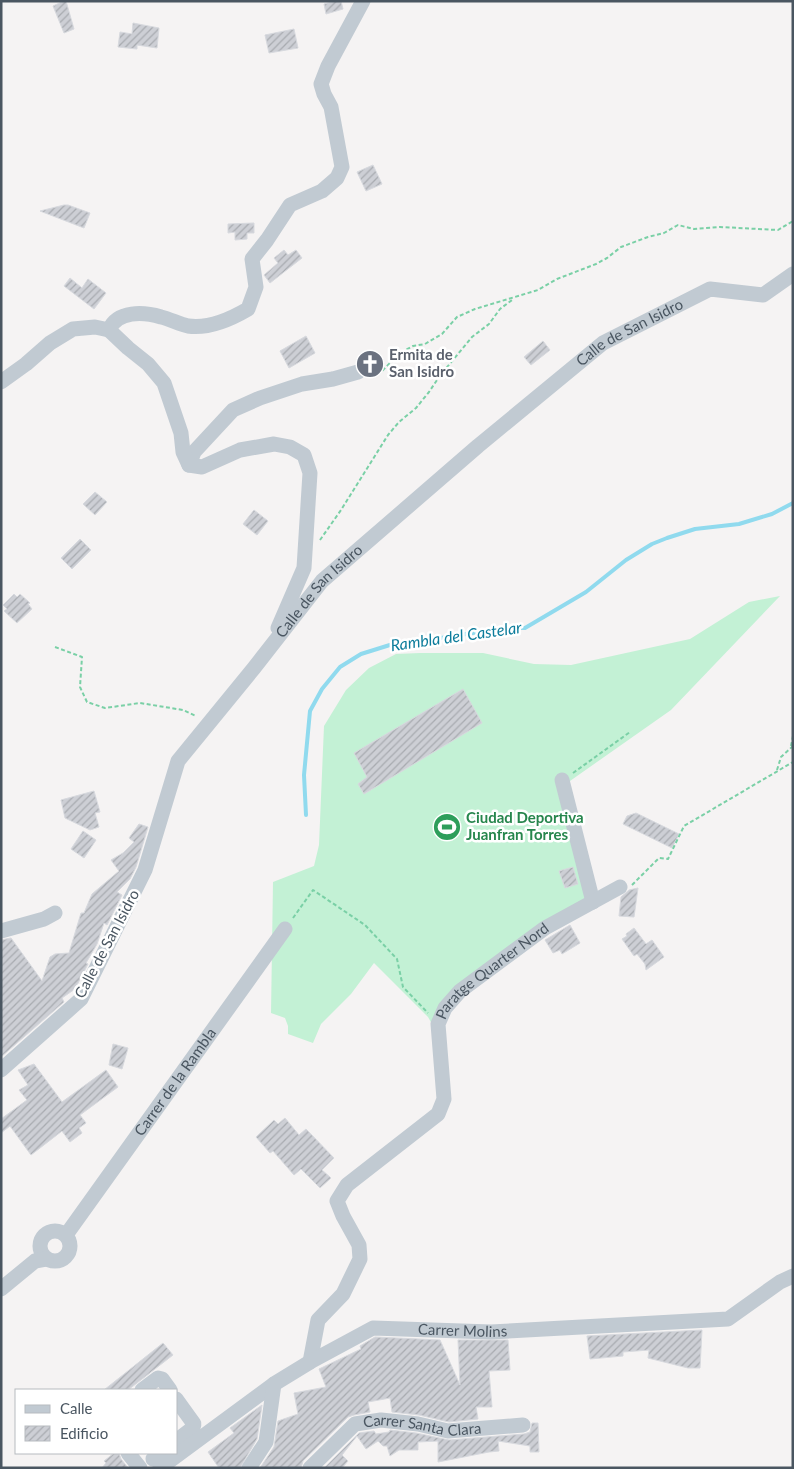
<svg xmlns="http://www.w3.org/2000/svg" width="794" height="1469" viewBox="0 0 794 1469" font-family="Lato,sans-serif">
  <defs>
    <pattern id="building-hatch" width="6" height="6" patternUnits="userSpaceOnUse" patternTransform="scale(1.25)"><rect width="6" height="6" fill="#cdcfd5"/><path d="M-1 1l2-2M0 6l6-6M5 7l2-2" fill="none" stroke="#a8abb0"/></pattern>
  </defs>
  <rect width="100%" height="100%" fill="#f5f3f3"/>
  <!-- grass -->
  <polygon fill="#c3f1d5" points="780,596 671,710 560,788 588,896 479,972 436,1031 428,1017 374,963 351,994 321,1024 313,1043 288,1034 288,1026 285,1018 271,1013 273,882 314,866 319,845 324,726 346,690 369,668 396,654 420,653 483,653 534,664 571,665 690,639 749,602"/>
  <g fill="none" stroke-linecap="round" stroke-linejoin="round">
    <!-- stream -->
    <polyline stroke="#90daee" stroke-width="4" points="306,815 304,775 310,711 322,689 340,667 361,654 393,644 415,642 505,628 525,628 586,592 626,560 652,544 667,538 695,529 739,524 772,514 793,503"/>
  </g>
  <!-- building -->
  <g fill="url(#building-hatch)" stroke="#d7d9de">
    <polygon points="64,1 66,1 74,29 64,33 53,6"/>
    <polygon points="336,1 341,1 343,9 326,14 324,4"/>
    <polygon points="133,23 159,28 157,48 137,45 137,49 118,47 120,32 132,34"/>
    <polygon points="294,29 298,48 269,53 265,35"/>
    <polygon points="373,165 382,184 366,191 357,172"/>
    <polygon points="64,205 68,205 90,213 84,228 40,211"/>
    <polygon points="254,223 254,233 247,233 247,239 235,240 235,232 228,233 228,224"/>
    <polygon points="284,250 288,255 296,250 302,258 270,283 264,275 278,263 274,258"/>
    <polygon points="70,278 82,288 88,279 106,293 94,309 64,286"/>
    <polygon points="306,336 315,353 289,368 280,351"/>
    <polygon points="543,341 550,350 531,365 524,357"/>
    <polygon points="379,354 384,364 367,371 365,366 359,363"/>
    <polygon points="95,492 107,502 95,515 83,504"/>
    <polygon points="254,510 268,521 257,535 243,524"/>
    <polygon points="80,539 91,550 72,569 61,558"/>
    <polygon points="14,594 17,597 20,594 30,603 28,604 32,609 17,623 4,611 7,609 3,605"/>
    <polygon points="463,689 482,723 364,794 358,784 367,777 354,753"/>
    <polygon points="94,791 100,812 95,813 99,827 90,830 65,818 61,800"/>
    <polygon points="636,813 679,834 672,848 623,824 627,816"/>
    <polygon points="139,824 148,827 136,867 130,879 117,892 122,895 107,925 104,923 97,944 86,963 88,964 75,989 62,998 64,1002 1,1057 1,940 11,938 42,981 50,957 55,954 69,953 81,913 84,913 92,894 119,871 111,860 123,853 134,842 129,838"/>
    <polygon points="83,831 96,840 84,858 71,849"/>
    <polygon points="573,867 578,884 565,888 559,871"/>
    <polygon points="638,888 634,917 619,916 621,897 629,890"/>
    <polygon points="570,925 580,943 562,954 560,950 553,953 545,940"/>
    <polygon points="634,928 646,944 652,940 664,957 646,970 645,964 637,954 634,956 622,939 627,936 626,934"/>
    <polygon points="113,1044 128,1048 122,1069 109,1065"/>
    <polygon points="34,1064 62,1102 106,1070 118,1087 80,1115 86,1123 79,1128 82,1133 70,1142 62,1131 31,1155 10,1126 1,1133 1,1119 27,1100 19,1090 28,1085 18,1070"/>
    <polygon points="285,1118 299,1135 306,1129 334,1158 322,1170 331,1178 320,1188 301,1169 294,1175 273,1151 270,1153 256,1137 274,1120 278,1124"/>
    <polygon points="702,1330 700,1368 688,1368 648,1358 649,1350 623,1352 623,1356 590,1359 587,1336"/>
    <polygon points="375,1337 440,1340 460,1385 458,1340 508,1340 510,1370 489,1371 492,1407 476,1407 478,1419 449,1422 419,1415 392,1412 390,1398 368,1402 370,1412 354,1415 348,1417 303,1461 301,1468 260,1468 274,1447 278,1421 298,1414 294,1393 326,1387 319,1369 361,1349 360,1346"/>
    <polygon points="163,1343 173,1355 128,1390 104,1390"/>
    <polygon points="262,1405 257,1439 240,1468 219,1468 208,1452 234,1433 230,1428"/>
    <polygon points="532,1423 538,1423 539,1452 530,1452 530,1446 498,1441 499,1451 489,1452 438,1462 438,1441 418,1442 418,1450 399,1450 390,1456 387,1446 383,1446 378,1441 366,1449 357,1436 342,1455 348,1461 342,1468 324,1468 359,1433 374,1431 376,1434 389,1432 390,1430 416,1433 449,1440 524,1434 530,1432"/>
    <polygon points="114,1453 119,1453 121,1459 128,1468 102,1468 106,1463 104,1461"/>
  </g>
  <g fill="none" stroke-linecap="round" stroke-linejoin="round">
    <!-- path -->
    <g stroke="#7ad0a6" stroke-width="2" stroke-dasharray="4 2.5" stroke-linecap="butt">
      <polyline points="371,377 381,372 400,353 413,346 425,344 442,334 457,317 475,309 538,290 557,279 596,264 607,258 621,247 648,237 664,233 678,225 694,229 720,227 778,230 793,221"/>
      <polyline points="320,540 341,510 388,435 399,422 416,408 429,392 439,377 472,337 489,324 500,309 512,300"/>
      <polyline points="55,647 82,657 80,687 87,702 105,708 140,703 183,710 196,716"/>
      <polyline points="791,746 793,736"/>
      <polyline points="777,770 781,757 793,746"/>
      <polyline points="573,773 630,732"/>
      <polyline points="632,885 659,858 668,859 684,826 793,762"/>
      <polyline points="293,918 313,890 365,925 397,959 403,987 428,1013"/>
    </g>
    <!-- minor -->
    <g stroke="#c1cad2" stroke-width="15">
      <polyline points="1,382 26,364 50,343 73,329 95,327 109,330"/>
      <polyline points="189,465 194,452 233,410 260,398 302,384 333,379 358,372"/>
      <path d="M278,628l26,-60 6,-95 -6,-18 -14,-8 -16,-3 -34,6 -38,17 -13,-2 -6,-13 -2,-19 -17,-50 -16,-19 -20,-16 -19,-18c8,-20 35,-18 52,-13 9,2 18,7 27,9 20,3 43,-7 60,-17l8,-22 -4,-28 15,-19 23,-35 32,-14 15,-13 5,-11 -11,-60 -7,-13 -3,-10 7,-18 35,-65"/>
      <polyline points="562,780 593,902"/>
      <polyline points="1,931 44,919 55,913"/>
      <path id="s1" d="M1,1070l80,-71 64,-129 33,-109 76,-93 68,-87 156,-135 125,-103 107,-54 53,6 30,-21"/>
      <circle cx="55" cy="1246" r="15"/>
      <path id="s2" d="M66,1235l219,-306"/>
      <polyline points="1,1289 35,1261 46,1259"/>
      <path id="s3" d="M310,1362l8,-42 25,-26 17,-35 -1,-14 -16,-29 -6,-15 10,-16 91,-71 6,-15 -6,-75 7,-16 15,-17 85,-63 75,-41"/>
      <polyline points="142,1390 158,1378 162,1379 170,1390"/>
      <polyline points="176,1399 194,1424 193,1428 176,1441"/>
      <polyline points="128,1453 140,1468"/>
      <polyline points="153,1459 160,1453"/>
      <path id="s4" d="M160,1468l114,-84 36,-22 63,-34 118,4 237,-13 52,-37 13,-6"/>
      <polyline points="249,1468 266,1442 274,1384"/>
      <path id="s5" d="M310,1468l45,-44 26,-4 37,4 30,7 75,-6"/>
    </g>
  </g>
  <!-- icons -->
  <defs>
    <symbol id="church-disc" viewBox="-11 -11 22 22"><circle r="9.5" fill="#6b7280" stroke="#fff"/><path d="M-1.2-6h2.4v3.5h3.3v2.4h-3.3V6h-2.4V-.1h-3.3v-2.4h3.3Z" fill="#fff"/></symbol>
    <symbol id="stadium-disc" viewBox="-11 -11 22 22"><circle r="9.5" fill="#2e9e5b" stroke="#fff"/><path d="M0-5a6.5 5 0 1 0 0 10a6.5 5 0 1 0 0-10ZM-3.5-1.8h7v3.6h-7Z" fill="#fff"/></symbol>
  </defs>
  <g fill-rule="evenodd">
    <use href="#church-disc" x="354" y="348" width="32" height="32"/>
    <use href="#stadium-disc" x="431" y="811" width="32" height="32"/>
  </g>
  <g text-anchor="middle" stroke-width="5" stroke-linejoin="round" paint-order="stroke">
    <!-- street labels -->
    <g font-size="15" fill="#4a5661" stroke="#fff">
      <text dy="5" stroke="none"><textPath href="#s1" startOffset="992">Calle de San Isidro</textPath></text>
      <text dy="5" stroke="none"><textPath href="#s1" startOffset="586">Calle de San Isidro</textPath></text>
      <text transform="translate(107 944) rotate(-62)" y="5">Calle de San Isidro</text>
      <text dy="5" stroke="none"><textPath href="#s3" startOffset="484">Paratge Quarter Nord</textPath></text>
      <text dy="5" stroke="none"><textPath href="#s2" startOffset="188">Carrer de la Rambla</textPath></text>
      <text dy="5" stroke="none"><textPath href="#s4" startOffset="345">Carrer Molins</textPath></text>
      <text dy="5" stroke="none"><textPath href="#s5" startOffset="131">Carrer Santa Clara</textPath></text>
    </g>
    <!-- worship labels -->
    <g font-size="15" font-weight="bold" fill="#5b616d" stroke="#fff" text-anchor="start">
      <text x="389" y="360">Ermita de<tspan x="389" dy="17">San Isidro</tspan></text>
    </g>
    <!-- leisure labels -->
    <g font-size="15" font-weight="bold" fill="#27864d" stroke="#fff" text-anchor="start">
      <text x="466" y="823">Ciudad Deportiva<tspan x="466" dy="17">Juanfran Torres</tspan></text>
    </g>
    <!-- water labels -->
    <g font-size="16" font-style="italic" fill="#0c7c9b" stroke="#fff">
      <text transform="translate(456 636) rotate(-8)" y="6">Rambla del Castelar</text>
    </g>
  </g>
  <!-- border -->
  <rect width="794" height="1469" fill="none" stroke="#4a5661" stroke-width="5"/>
  <!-- legend -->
  <rect x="15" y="1389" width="162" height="65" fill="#ffffff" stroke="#b7bbc0"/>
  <rect x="25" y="1405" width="25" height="8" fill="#c1cad2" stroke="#b7bbc0"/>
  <text x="60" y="1414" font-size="15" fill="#4a5661">Calle</text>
  <rect x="25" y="1426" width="25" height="15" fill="url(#building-hatch)" stroke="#b7bbc0"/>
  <text x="60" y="1439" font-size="15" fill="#4a5661">Edificio</text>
</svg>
